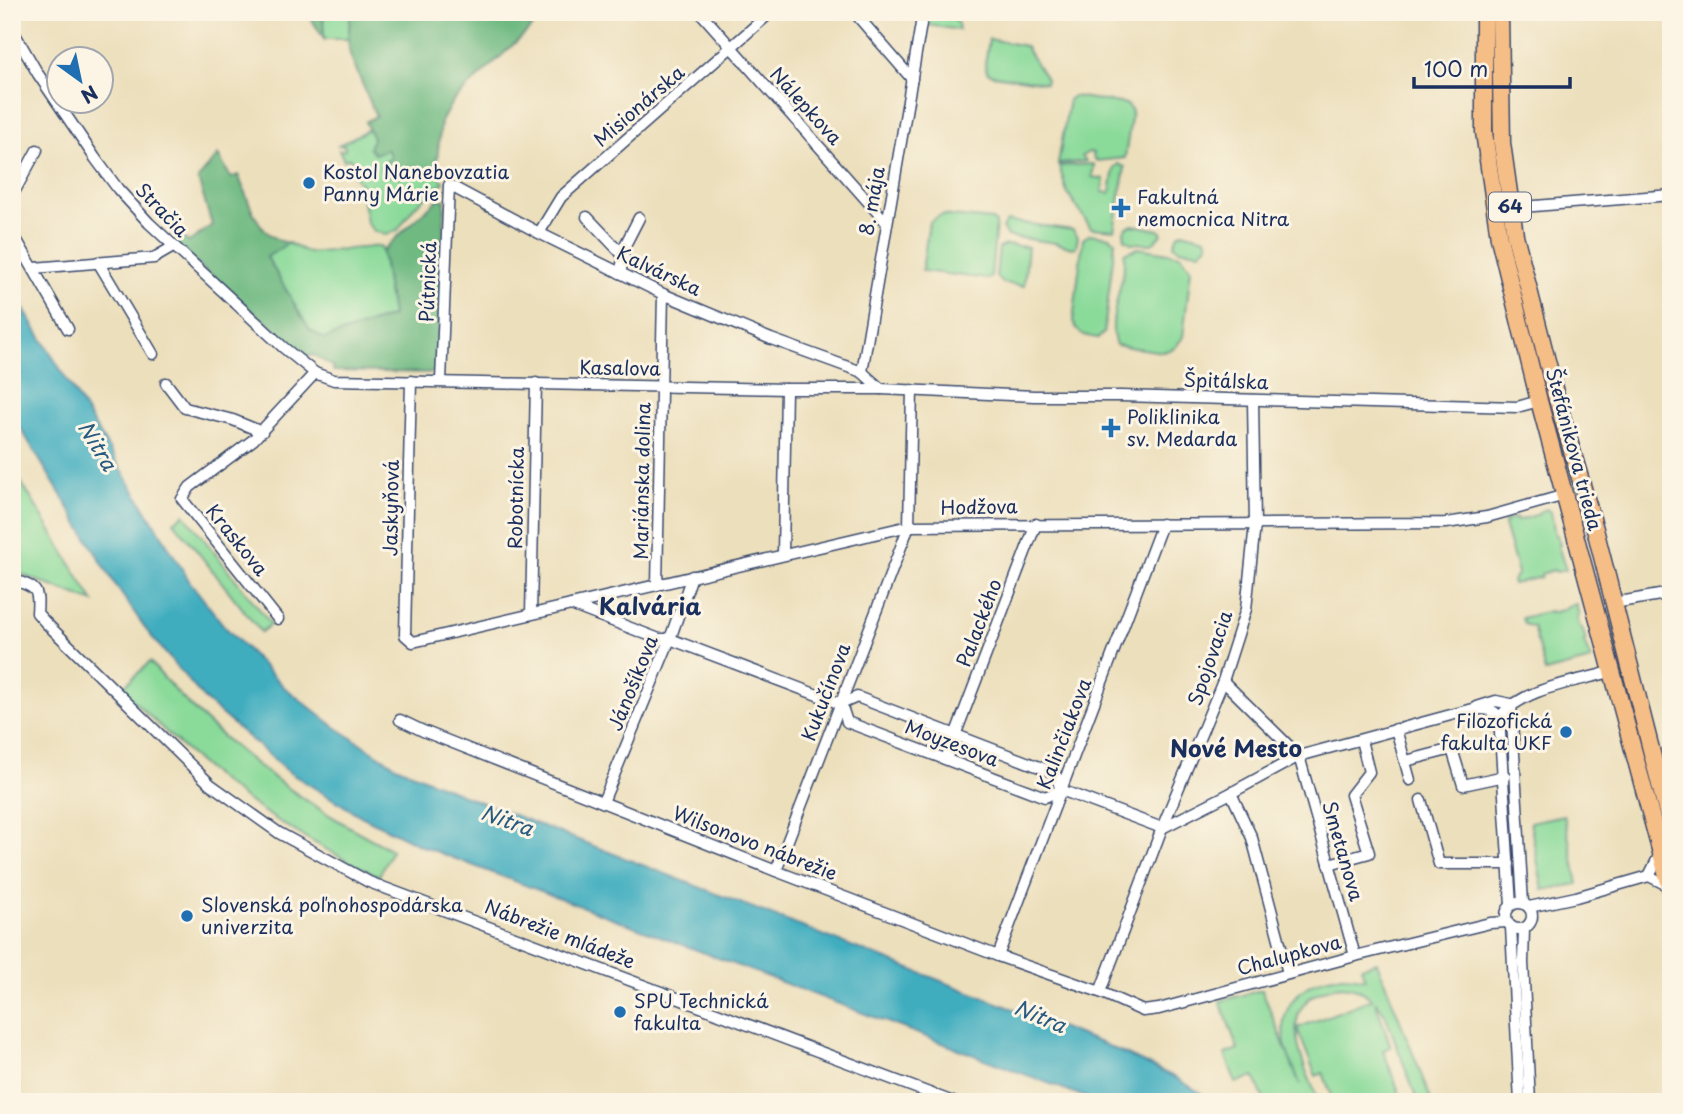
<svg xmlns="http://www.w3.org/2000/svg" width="1683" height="1114" viewBox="0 0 1683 1114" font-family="'Playpen Sans',sans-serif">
  <rect width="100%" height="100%" fill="#fcf5e5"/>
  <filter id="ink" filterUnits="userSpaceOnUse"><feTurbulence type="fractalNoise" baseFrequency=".0143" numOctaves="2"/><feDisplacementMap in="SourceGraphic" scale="14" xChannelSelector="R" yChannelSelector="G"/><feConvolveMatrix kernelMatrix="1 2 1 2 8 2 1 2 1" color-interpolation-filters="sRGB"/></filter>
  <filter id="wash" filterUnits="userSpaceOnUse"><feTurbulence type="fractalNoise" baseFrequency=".00686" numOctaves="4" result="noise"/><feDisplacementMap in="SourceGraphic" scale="28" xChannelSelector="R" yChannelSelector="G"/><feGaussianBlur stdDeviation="1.57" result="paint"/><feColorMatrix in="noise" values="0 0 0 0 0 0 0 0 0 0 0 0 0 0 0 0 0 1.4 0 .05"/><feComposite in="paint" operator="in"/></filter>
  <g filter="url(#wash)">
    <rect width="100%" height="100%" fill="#ecdfbc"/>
    <!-- green -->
    <g fill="#8ada9a" stroke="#52847c" stroke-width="2">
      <polygon points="323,12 351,12 348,39 324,39"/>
      <polygon points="930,12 948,12 958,24 959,30 928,25"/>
      <polygon points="989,39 1025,46 1046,79 1046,83 993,75 987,72 985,64"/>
      <polygon points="1073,96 1126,104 1132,111 1125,158 1097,161 1093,157 1094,153 1089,152 1082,156 1086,161 1058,164 1069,99"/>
      <polygon points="369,129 373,138 387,149 402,177 436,171 444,182 415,206 398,230 386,235 374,231 367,223 360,184 350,169 355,166 350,158 344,160 339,150 345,150 345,146 339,145"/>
      <polygon points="1094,164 1092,177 1104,179 1102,192 1110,193 1114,168 1118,164 1125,167 1114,230 1091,228 1067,192 1059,166"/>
      <polygon points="941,215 992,220 996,223 991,276 988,279 922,271 929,222"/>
      <polygon points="1007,221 1073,230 1078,237 1076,247 1072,248 1056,243 1007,236 1002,228"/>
      <polygon points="1133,225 1159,230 1162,234 1152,244 1131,243 1125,239 1124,231 1127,227"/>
      <polygon points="1182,232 1206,238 1208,244 1200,252 1179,249 1174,245 1177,236"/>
      <path d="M1090,234l20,3 5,4 -11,92 -6,5c-14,-2 -20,-3 -25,-17l10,-82z"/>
      <polygon points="288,243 309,253 381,246 392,316 324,339 309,329 266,257"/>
      <polygon points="1005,245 1028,247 1024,286 1003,283 996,277 999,248"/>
      <path d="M1138,248l43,7 10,14 -8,68 -8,11 -12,4 -47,-7c-11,-26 11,-64 8,-92z"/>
      <polygon points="12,467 94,602 12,571"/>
      <polygon points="1546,509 1551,512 1555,535 1557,535 1560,545 1558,546 1566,570 1556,572 1554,570 1541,574 1541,577 1513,584 1512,581 1518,573 1504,525 1506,521 1516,518 1517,521 1539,514 1539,512"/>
      <polygon points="184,514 271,624 261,632 174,522"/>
      <polygon points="1576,604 1579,616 1577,617 1580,628 1582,628 1586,641 1584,642 1591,660 1545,672 1533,627 1524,624 1522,618 1550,611 1551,613 1565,609 1565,607"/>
      <path d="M150,662c67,80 149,141 242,188l-13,26c-59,-28 -113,-59 -164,-100 -33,-27 -63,-58 -94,-87z"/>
      <polygon points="1564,815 1578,884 1543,890 1530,822"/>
      <path d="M1377,962l55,140h-14l-33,-88 -10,-13 16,46 -8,3 20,52h-69l-11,-29 -7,3 -19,-48 75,-29c-13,-12 -28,-16 -45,-10 -55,18 -22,78 -8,113h-12l-2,-3 -6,3h-34l-11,-26 -18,7 -11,-29 13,-5 -18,-48 42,-11 38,95c-4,-15 -14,-30 -16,-46 -7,-47 41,-72 81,-60l-4,-12z"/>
    </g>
    <!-- forest -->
    <g fill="#6fba82" stroke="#457470" stroke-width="2">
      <polygon points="307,12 323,12 324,39"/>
      <polygon points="351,12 548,12 452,102 441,122 436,171 402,177 383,174 381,166 391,157 387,149 375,154 369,148 373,138 365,122 376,116 350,55 348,39"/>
      <path d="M218,155l13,23 7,-3c11,25 18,62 50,68l-21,14 42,72 15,10 68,-23 -10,-65 56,-52 7,1 -8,173 -104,-2v-4l-19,-12 -7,2 -133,-112 9,-7 6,4 23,-17 -14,-46z"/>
    </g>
    <!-- water -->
    <polygon fill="#40adbf" stroke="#2e6e8e" stroke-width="2" points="12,290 190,582 225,627 284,687 335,727 396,766 465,796 1106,1045 1176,1078 1215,1102 1098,1102 419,845 361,816 290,773 206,701 150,635 116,586 12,414"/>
  </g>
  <g filter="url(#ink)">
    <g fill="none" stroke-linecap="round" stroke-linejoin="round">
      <defs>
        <g id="minor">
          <polyline points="700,12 886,222"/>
          <polyline points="854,12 912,79"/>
          <polyline points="12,29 38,74 95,158 118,189 149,223 284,348 315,373 334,380 786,389 881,389 1034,396 1121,396 1517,407 1539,401"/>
          <polyline points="12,196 37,150"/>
          <polyline points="1510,208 1671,195"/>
          <polyline points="587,217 624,256 620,273"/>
          <polyline points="12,232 68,329"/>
          <polyline points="539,233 561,197 771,12"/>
          <polyline points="621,253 639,218"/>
          <polyline points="98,262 153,354"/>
          <polyline points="34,268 154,258 173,247"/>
          <polyline points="862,372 923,12"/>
          <polyline points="411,381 405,635 413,642 909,526 1446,523 1487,517 1565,495"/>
          <polyline points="441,381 449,185 539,233 663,294 771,339 862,372 881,389"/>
          <polyline points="166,383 185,408 233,420 262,432"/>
          <polyline points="783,555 786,389"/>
          <path d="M12,579c24,9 27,8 25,34l8,9 165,162 69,49 90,49 584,220"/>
          <polyline points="657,585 663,294"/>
          <polyline points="1614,603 1671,593"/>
          <polyline points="571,605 659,639 670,639 841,704"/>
          <polyline points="531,614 536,383"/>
          <polyline points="278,619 182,499 190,487 253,440 315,373"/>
          <polyline points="1223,681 1299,756 1355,956"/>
          <polyline points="1477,707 1496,701 1511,704 1523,903"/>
          <polyline points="1499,717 1511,905"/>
          <path d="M1499,717c27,-30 73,-34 111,-45"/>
          <polyline points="400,720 423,731 776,871 998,956 1100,992 1143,1011 1159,1009 1355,956 1490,923 1507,922"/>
          <polyline points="1396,729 1410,780"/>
          <polyline points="946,759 1036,524"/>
          <polyline points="1406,761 1452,749 1463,785 1505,776"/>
          <polyline points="1061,790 1055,773 857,697 841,704 847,722 1045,797 1061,790 1162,828"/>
          <polyline points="1231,793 1252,838 1288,973"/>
          <polyline points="1421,800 1439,864 1509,864"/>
          <polyline points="603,802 670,639 692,576"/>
          <path d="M1162,828l69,-35 68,-37 174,-47c11,0 20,-1 26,8"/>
          <polyline points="1329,864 1369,853 1351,795 1369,772 1361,740"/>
          <polyline points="776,871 909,526 912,390"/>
          <polyline points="1649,876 1660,854"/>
          <circle cx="1519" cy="916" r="13"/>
          <polyline points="1529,907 1576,897 1649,876 1669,886"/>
          <polyline points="1511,927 1520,1102"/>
          <polyline points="1524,929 1523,962 1530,1102"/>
          <polyline points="998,956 1162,524"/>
          <polyline points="1100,992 1162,828 1223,681 1246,609 1255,524 1253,400"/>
        </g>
        <g id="primary">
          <polyline points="1484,12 1484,132 1499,238 1539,401 1671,890"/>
          <polyline points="1500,12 1502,143 1515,235 1556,396 1595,529 1671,828"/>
        </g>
      </defs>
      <!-- minor casing -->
      <use href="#minor" stroke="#3a496c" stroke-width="13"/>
      <!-- primary casing -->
      <use href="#primary" stroke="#3a496c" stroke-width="19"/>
      <!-- minor -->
      <use href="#minor" stroke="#fff" stroke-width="10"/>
      <!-- primary -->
      <use href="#primary" stroke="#f6be87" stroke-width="16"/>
    </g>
  </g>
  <!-- markers -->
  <g fill="#1f6fb2" stroke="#fcf5e5" stroke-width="2.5">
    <circle cx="309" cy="183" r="7"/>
    <path d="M1117.5 197.5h7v7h7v7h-7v7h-7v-7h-7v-7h7z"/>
    <path d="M1107.5 417.5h7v7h7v7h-7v7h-7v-7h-7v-7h7z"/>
    <circle cx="1566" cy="732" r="7"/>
    <circle cx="187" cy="916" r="7"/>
    <circle cx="620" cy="1012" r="7"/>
  </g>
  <g text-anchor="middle" stroke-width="6" stroke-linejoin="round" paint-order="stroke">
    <!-- shield labels -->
    <rect fill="#fcf5e5" stroke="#5e6a86" stroke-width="2" x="1489" y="192.5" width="42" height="29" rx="5"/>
    <g font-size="18" font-weight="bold" fill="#1b2f5e">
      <text x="1510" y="213">64</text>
    </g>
    <!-- street labels -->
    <g font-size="19" fill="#1b2f5e" stroke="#fcf5e5">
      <text transform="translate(639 106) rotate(-41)" y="7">Misionárska</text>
      <text transform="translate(806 106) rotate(48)" y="7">Nálepkova</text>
      <text transform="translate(872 201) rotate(-80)" y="7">8. mája</text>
      <text transform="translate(162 210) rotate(46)" y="7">Stračia</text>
      <text transform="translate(659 271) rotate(25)" y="7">Kalvárska</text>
      <text transform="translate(428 282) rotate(-88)" y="7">Pútnická</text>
      <text transform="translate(620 368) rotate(1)" y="7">Kasalova</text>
      <text transform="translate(1226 381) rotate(2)" y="7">Špitálska</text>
      <text transform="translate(1574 449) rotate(75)" y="7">Štefánikova trieda</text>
      <text transform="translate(642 481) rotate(-89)" y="7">Mariánska dolina</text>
      <text transform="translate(516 498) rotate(-89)" y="7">Robotnícka</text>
      <text transform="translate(979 507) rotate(-1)" y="7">Hodžova</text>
      <text transform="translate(391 508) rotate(-89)" y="7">Jaskyňová</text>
      <text transform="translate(237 540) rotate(51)" y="7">Kraskova</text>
      <text transform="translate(979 623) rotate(-69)" y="7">Palackého</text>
      <text transform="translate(1210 658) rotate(-71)" y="7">Spojovacia</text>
      <text transform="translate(633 683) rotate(-68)" y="7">Jánošíkova</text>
      <text transform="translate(826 692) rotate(-69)" y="7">Kukučínova</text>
      <text transform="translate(1064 734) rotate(-69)" y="7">Kalinčiakova</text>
      <text transform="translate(952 743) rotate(21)" y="7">Moyzesova</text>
      <text transform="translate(755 843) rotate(21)" y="7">Wilsonovo nábrežie</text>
      <text transform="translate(1343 851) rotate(74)" y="7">Smetanova</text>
      <text transform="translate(560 934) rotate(21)" y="7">Nábrežie mládeže</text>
      <text transform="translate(1289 955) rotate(-15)" y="7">Chalupkova</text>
    </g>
    <!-- poi labels -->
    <g font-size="19" fill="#1b2f5e" stroke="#fcf5e5" text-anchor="start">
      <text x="323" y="179">Kostol Nanebovzatia<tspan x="323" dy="22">Panny Márie</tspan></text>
      <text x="1137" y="204">Fakultná<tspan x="1137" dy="22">nemocnica Nitra</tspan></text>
      <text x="1127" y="424">Poliklinika<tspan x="1127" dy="22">sv. Medarda</tspan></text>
      <text x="1552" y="728" text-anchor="end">Filozofická<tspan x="1552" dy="22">fakulta UKF</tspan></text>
      <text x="201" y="912">Slovenská poľnohospodárska<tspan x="201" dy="22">univerzita</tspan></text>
      <text x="634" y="1008">SPU Technická<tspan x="634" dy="22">fakulta</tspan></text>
    </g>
    <!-- water labels -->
    <g font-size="21" font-style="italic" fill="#285b80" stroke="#fcf5e5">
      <text transform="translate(97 446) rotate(59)" y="7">Nitra</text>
      <text transform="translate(507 821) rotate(20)" y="7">Nitra</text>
      <text transform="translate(1040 1017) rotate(23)" y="7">Nitra</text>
    </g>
    <!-- quarter labels -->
    <g font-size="23" font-weight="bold" fill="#1b2f5e" stroke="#fcf5e5">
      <text x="650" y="615">Kalvária</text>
      <text x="1236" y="757">Nové Mesto</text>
    </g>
  </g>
  <!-- margin -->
  <rect width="1683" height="1114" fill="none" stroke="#fcf5e5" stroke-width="42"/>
  <!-- north arrow -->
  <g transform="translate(80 80) rotate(147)"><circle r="33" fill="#fcf5e5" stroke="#a2a6af" stroke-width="2"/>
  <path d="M0-5L12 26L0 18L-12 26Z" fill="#1f6fb2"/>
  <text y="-10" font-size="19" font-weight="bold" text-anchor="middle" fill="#1b2f5e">N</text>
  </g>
  <!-- scale -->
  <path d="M1414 77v10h156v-10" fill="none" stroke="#1b2f5e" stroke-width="3.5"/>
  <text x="1424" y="77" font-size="21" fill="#1b2f5e" stroke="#fcf5e5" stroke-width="5" paint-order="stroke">100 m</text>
</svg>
